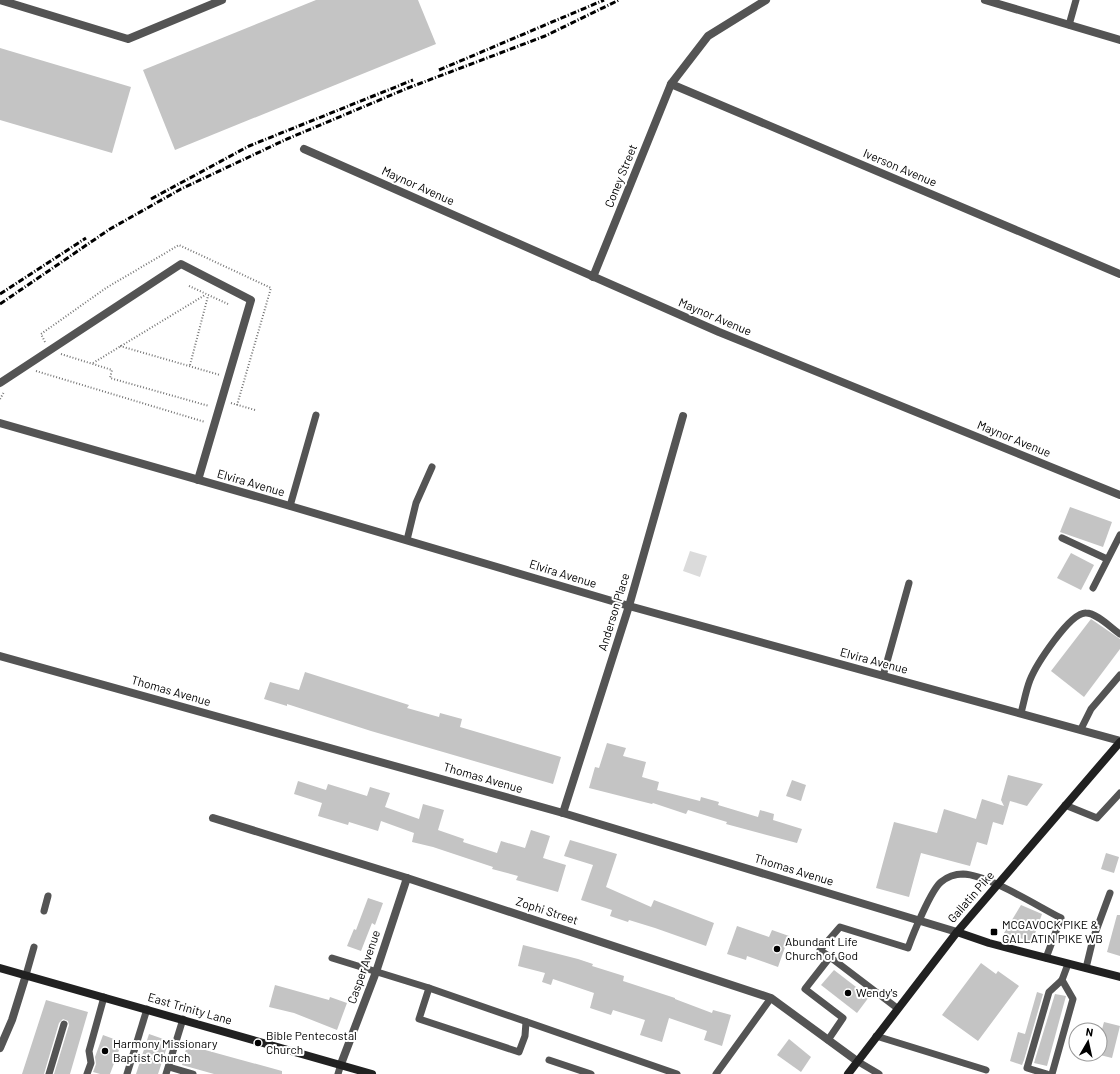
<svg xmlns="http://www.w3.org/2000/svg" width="1120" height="1074" viewBox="0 0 1120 1074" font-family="Barlow,sans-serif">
  <rect width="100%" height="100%" fill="#fff"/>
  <!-- green -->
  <polygon fill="#dbdbdb" points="690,551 707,556 700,577 683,571"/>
  <!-- building -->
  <g fill="#c4c4c4">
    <polygon points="316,0 418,0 436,44 175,150 143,70"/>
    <polygon points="0,48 131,87 112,153 0,120"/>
    <polygon points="1070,507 1112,522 1103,547 1060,532"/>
    <polygon points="1071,553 1094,565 1081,590 1057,578"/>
    <polygon points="1091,619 1120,639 1120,649 1084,697 1051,671"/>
    <polygon points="305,672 409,705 407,708 439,717 440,713 462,719 460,727 561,757 553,784 371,731 287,704 287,706 264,699 270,682 299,690"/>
    <polygon points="607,743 626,748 623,756 646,762 642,777 659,782 657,790 700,801 701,797 719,802 718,805 758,817 760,810 774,814 773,820 802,829 797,843 726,824 727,822 688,810 686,814 653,803 652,804 589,788 595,767 599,768"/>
    <polygon points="1008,775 1043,784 1027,806 1010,801 1003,825 993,822 987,845 977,842 970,866 921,853 909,897 876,888 894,822 937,833 944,809 976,819 982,799 1004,806 1001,800"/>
    <polygon points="792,780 806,785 801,801 786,796"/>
    <polygon points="298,781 326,790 328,784 367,796 370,787 390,793 385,807 419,819 423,804 444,810 438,830 464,839 463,842 497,853 501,841 525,848 531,830 550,836 543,858 566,865 558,892 516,880 518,876 492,869 493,867 433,847 412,842 414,833 381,821 378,831 349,822 348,825 318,816 322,803 294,794"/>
    <polygon points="570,840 617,854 606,887 651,907 654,900 714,923 706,946 655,928 629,920 628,922 610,916 612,910 581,900 593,865 564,856"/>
    <polygon points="1106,853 1119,857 1114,873 1101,869"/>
    <polygon points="368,898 383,903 375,925 372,923 361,951 347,946 354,929 356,930"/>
    <polygon points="1021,905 1042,914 1032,942 1004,933"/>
    <polygon points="1117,915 1120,915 1120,956 1107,952"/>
    <polygon points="737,926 769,937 772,930 789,936 778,967 747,956 746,960 727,954"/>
    <polygon points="523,945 578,959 593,964 592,966 624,976 623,981 675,998 675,999 712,1013 713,1010 731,1015 722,1046 704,1040 707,1031 669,1018 662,1042 640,1035 645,1020 613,1010 611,1015 590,1008 594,993 553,979 551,985 542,982 545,973 518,966"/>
    <polygon points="981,963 996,974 998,971 1019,986 978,1041 942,1015"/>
    <polygon points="834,970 869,997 857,1013 821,985"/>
    <polygon points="275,985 329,1000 330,997 347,1003 337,1030 294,1013 269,1007"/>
    <polygon points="1037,992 1043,994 1024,1060 1022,1065 1010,1061 1018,1032 1025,1034"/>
    <polygon points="1055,994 1066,996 1047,1066 1034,1063"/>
    <polygon points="46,1000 88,1012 70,1074 54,1074 69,1025 68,1021 63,1019 59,1023 44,1074 22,1074"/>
    <polygon points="1104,1022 1120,1026 1112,1058 1100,1055 1100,1037"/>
    <polygon points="149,1034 169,1041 158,1074 136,1074"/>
    <polygon points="103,1035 122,1042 110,1074 100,1074 93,1072 96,1064 95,1057"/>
    <polygon points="789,1039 811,1057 801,1072 777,1055"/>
    <polygon points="187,1045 282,1071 282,1074 214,1074 182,1065"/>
  </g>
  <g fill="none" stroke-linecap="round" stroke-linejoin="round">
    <!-- path -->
    <g stroke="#767676" stroke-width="2" stroke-dasharray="1 2" stroke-linecap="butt">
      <polyline points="189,286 228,304"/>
      <polyline points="45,342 41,334 106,288 179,245 271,288 237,405"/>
      <polyline points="120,346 220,375"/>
      <polyline points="61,354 112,370 110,378 209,406"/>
      <polyline points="93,363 205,295"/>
      <polyline points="190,365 208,296"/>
      <polyline points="36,371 205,422"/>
      <polyline points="0,399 4,392"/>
      <polyline points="231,403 255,410"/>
    </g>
    <!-- lane -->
    <g stroke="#545454" stroke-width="7">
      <polyline points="1069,25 1076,0"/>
      <polyline points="290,506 316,415"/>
      <polyline points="1062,538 1107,559"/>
      <polyline points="407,540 416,503 432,467"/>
      <polyline points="1093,588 1120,535"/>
      <polyline points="883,676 909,583"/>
      <path d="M1021,713c3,-11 5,-23 9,-33 6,-15 40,-68 56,-67 11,0 25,15 34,21"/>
      <polyline points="1081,729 1091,709 1120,675"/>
      <polyline points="1065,805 1097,818 1120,793"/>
      <polyline points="44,911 48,896"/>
      <path d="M830,957l-10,-7 20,-23 68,21c5,-14 23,-58 33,-66 6,-5 14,-8 22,-8 26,1 74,32 98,44l-15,40"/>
      <polyline points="332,958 429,988 677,1074"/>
      <polyline points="1086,968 1093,939 1110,893"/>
      <polyline points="26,975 34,947"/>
      <polyline points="429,988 419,1019 519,1052 525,1036 526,1022"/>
      <polyline points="876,1036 986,1070"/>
      <polyline points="828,1040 843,1018 805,989 830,957 897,1008"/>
      <polyline points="549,1060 591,1074"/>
      <polyline points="857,1061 879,1074"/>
      <polyline points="169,1067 193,1074"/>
      <polyline points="49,1074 64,1024"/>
      <polyline points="87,1074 91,1063 89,1051 104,997"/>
      <polyline points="127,1074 147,1009"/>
      <polyline points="166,1074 183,1019"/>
      <polyline points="338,1074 341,1064"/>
      <polyline points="716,1074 771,998"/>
      <polyline points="1047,1074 1027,1068 1049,992 1062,980 1068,964"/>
      <polyline points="1052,1074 1073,999 1062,980"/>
    </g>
    <!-- street -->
    <g stroke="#545454" stroke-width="8">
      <polyline points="0,0 128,39 222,0"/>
      <polyline points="985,0 1120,40"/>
      <polyline points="671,84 1120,274"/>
      <polyline points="304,149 719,332 1120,495"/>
      <polyline points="593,277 671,84 708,36 766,0"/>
      <polyline points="0,383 181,264 251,300 198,480"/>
      <polyline points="0,423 290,506 629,606 1120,741"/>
      <polyline points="0,656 563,813 957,932"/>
      <polyline points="563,813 629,606 683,416"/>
      <polyline points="213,818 407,878 771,998 857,1061"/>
      <polyline points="0,1048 12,1020 26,975"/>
      <polyline points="341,1064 376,972 407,878"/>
    </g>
    <!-- secondary -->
    <g stroke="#212121" stroke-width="8">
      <polyline points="957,932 989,943 1120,977"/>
      <polyline points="0,968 372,1074"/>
      <polyline points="848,1074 957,932 1120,742"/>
    </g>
    <!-- rail -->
    <g stroke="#000" stroke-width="3" stroke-dasharray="6 2 1 2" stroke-linecap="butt">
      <polyline points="439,70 604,0"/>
      <polyline points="151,199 249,146 413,80"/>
      <polyline points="0,294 86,238"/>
      <polyline points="0,304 110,229 181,189 287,139 408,88 545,36 619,0"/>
    </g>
  </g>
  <!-- markers -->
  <g fill="#000" stroke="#fff" stroke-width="1.5">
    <rect x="990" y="928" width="8" height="8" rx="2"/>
    <circle cx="777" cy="949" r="4"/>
    <circle cx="848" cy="993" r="4"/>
    <circle cx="258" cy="1043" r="4"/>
    <circle cx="105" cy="1051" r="4"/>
  </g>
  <g text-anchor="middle" stroke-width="4" stroke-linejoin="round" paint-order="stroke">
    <!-- street labels -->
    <g font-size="12" fill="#000" stroke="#fff">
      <text transform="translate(900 168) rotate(23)" y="4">Iverson Avenue</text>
      <text transform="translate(621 176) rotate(-68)" y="4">Coney Street</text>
      <text transform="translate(418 186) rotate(24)" y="4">Maynor Avenue</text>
      <text transform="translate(715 317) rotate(23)" y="4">Maynor Avenue</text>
      <text transform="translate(1014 439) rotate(22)" y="4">Maynor Avenue</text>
      <text transform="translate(251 483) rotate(16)" y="4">Elvira Avenue</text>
      <text transform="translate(563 574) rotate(17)" y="4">Elvira Avenue</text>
      <text transform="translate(614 612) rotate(-73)" y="4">Anderson Place</text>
      <text transform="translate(874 661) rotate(15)" y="4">Elvira Avenue</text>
      <text transform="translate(171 691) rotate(16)" y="4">Thomas Avenue</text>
      <text transform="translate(483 778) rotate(16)" y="4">Thomas Avenue</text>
      <text transform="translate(794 870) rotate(17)" y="4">Thomas Avenue</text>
      <text transform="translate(971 897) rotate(-49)" y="4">Gallatin Pike</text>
      <text transform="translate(547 911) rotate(18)" y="4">Zophi Street</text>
      <text transform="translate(364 967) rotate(-71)" y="4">Casper Avenue</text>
      <text transform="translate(190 1009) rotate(16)" y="4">East Trinity Lane</text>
    </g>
    <!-- poi labels -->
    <g font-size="12" fill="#000" stroke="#fff" text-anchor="start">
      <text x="1002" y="929">MCGAVOCK PIKE &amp;<tspan x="1002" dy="14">GALLATIN PIKE WB</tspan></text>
      <text x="785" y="946">Abundant Life<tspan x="785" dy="14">Church of God</tspan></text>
      <text x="856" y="997">Wendy's</text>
      <text x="266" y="1040">Bible Pentecostal<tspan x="266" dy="14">Church</tspan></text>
      <text x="113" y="1048">Harmony Missionary<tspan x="113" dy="14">Baptist Church</tspan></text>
    </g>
  </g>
  <!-- north arrow -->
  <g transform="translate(1088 1042) rotate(9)"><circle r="19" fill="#ffffff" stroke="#999999"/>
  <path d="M0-3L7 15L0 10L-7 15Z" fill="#000000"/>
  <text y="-6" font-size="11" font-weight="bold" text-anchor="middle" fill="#000000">N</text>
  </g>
</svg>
